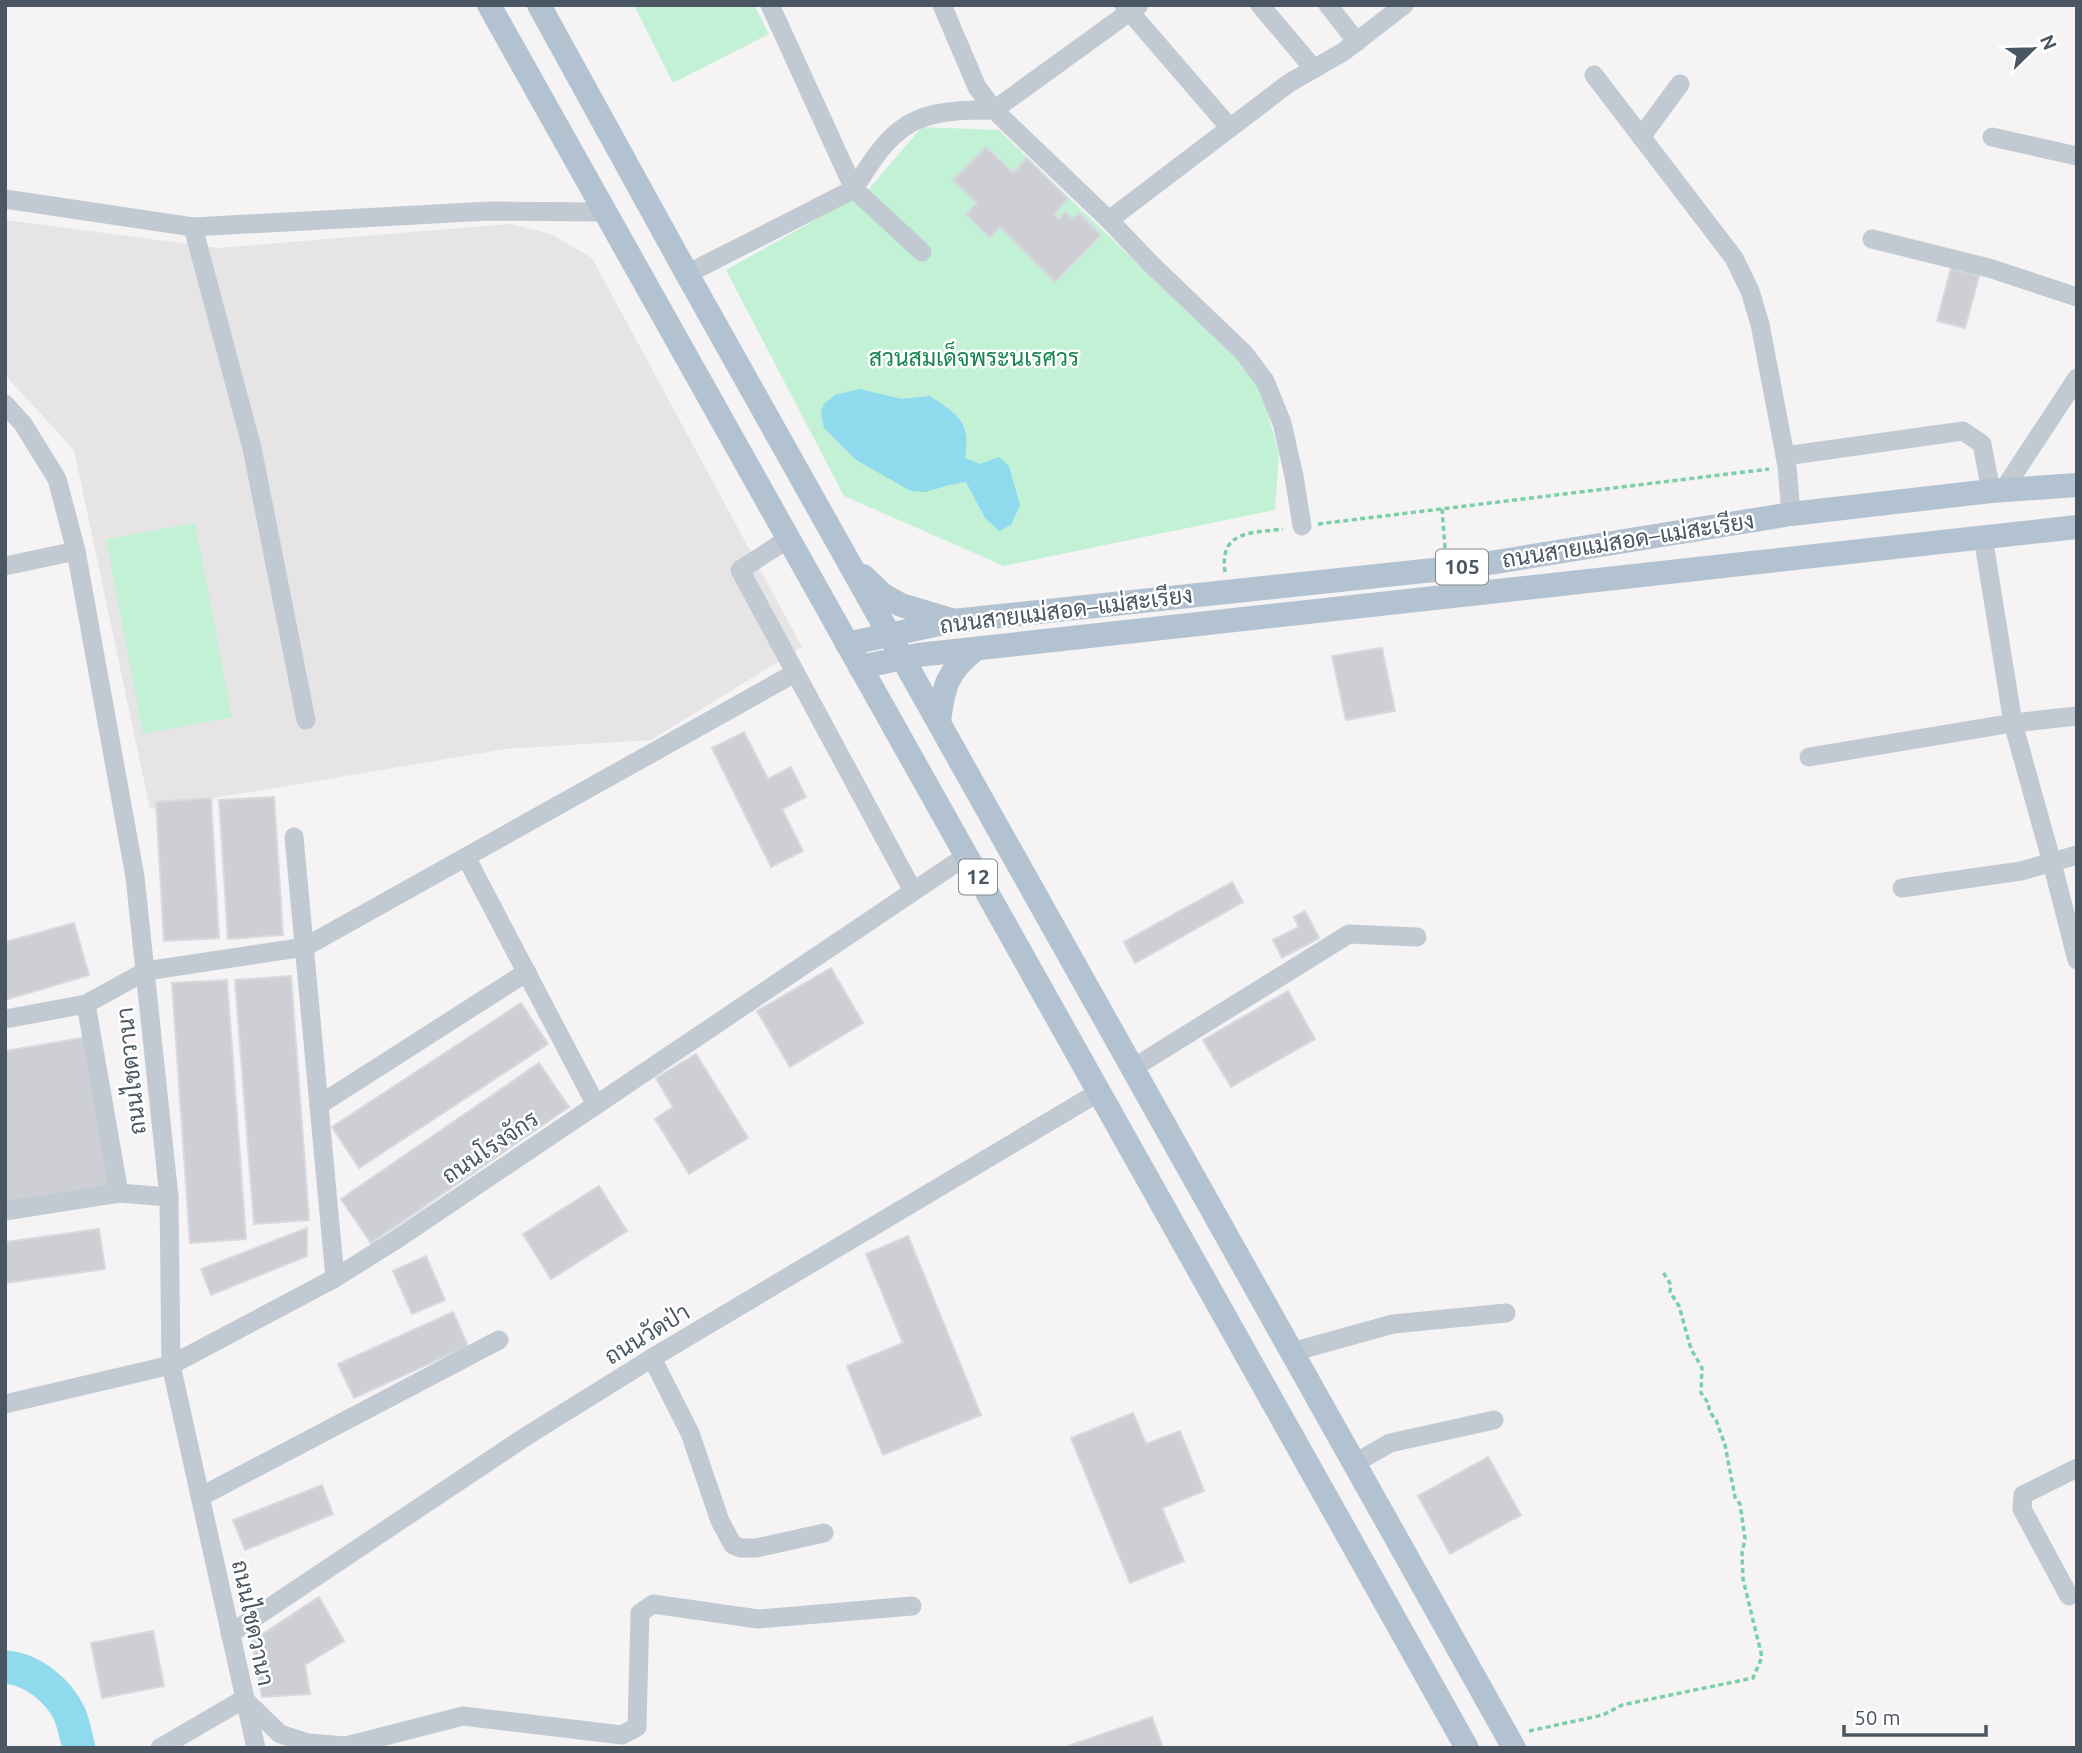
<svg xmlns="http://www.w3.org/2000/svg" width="2082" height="1753" viewBox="0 0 2082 1753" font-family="Ubuntu,Sarabun,sans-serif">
  <rect width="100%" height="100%" fill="#f5f3f3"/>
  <!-- education -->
  <polygon fill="#e6e4e5" points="5,220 219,248 511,224 551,234 592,258 802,647 651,740 505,749 150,809 74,450 5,375"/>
  <!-- green -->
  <g fill="#c3f1d5">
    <polygon points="634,5 754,5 769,34 673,83"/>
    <polygon points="922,127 999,130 1259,381 1279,454 1275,510 1004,566 844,496 726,270 867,191"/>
    <polygon points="195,523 232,717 143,734 106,539"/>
  </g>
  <!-- water -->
  <path fill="#90daee" d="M859,389l43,10 28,-3c28,19 41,25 35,62l15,6 19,-7 10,9 11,39 -9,20 -12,6 -14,-13 -19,-36 -17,3 -23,7 -15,-1 -55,-31 -32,-32 -3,-16 3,-8 11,-9z"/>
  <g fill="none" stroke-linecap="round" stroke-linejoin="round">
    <!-- river -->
    <path stroke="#90daee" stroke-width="33" d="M5,1667c28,2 54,24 65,48 4,10 6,22 9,33"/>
  </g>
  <!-- building -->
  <g fill="#cdcfd5" stroke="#d7d9de" stroke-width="2">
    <polygon points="986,147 1013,173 1027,158 1068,199 1054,214 1059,219 1065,212 1073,219 1079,213 1101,235 1055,282 1000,227 990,238 966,214 977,203 953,180"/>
    <polygon points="1951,268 1979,276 1965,328 1937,321"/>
    <polygon points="1382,648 1395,711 1346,720 1332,656"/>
    <polygon points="744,732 768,779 791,767 806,797 782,809 803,851 771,867 712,748"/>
    <polygon points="274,797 283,935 228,939 219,800"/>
    <polygon points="211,798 219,938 164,941 156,802"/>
    <polygon points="1232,882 1243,902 1135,963 1124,942"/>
    <polygon points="1305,911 1319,938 1282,958 1273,940 1299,927 1294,917"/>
    <polygon points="74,923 89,975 5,1000 5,942"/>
    <polygon points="831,968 863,1023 790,1067 757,1011"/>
    <polygon points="291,976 309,1220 254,1224 235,980"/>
    <polygon points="227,980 246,1239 190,1243 172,983"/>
    <polygon points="1288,991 1315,1039 1231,1087 1203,1040"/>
    <polygon points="521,1003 548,1044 359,1168 332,1127"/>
    <polygon points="88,1037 115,1185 5,1204 5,1051"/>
    <polygon points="696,1054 748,1138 689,1174 655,1119 673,1107 656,1078"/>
    <polygon points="539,1063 569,1107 371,1243 341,1199"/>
    <polygon points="599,1186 627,1231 551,1279 523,1234"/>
    <polygon points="307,1228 307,1256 211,1295 201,1269"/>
    <polygon points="99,1229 105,1269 5,1283 5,1242"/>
    <polygon points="908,1236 981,1415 883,1455 847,1366 903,1343 866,1254"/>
    <polygon points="426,1256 445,1300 412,1314 393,1271"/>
    <polygon points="453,1312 468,1346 354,1398 338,1364"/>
    <polygon points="1133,1413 1146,1444 1180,1431 1204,1491 1162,1508 1184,1561 1130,1583 1071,1438"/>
    <polygon points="1488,1457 1521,1515 1450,1554 1418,1496"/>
    <polygon points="322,1485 333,1514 245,1550 233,1520"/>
    <polygon points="319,1597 344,1641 305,1665 310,1694 262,1697 252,1641"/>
    <polygon points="153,1631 164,1686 102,1698 91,1643"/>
    <polygon points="1152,1717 1163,1748 1062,1748"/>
  </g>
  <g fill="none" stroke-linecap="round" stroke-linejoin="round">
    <!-- path -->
    <g stroke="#7ad0a6" stroke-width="3.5" stroke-dasharray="5 3.5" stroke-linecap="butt">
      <polyline points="1442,509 1445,548"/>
      <polyline points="1318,524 1769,469"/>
      <path d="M1225,572c-6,-42 27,-39 58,-43"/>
      <polyline points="1529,1731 1603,1715 1622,1705 1753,1678 1762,1657 1743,1579 1742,1553 1745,1539 1740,1504 1735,1497 1725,1445 1716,1420 1709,1411 1709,1404 1701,1393 1702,1368 1691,1349 1679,1306 1670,1292 1671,1285 1663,1272"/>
    </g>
    <!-- minor -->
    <g stroke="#c1cad2" stroke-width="19">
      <polyline points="942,5 977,87 994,110 1109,220 1151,264 1244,353 1265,381 1282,423 1294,476 1302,526"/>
      <polyline points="1124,5 1230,128"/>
      <polyline points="1260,5 1314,69"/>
      <polyline points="1328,5 1357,42"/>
      <polyline points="1594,75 1734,258 1750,291 1760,324 1787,466 1791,514"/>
      <polyline points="1641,137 1680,84"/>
      <polyline points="1992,137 2077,156"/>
      <polyline points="5,199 193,227 490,211 605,212"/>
      <polyline points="1109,220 1289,83 1343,52 1404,5"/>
      <polyline points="193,227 252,448 306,720"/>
      <polyline points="1872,239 1989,268 2077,297"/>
      <path d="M922,252l-68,-63c17,-27 36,-60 68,-71 21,-8 49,-8 72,-8l145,-105"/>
      <polyline points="687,274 854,189 770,5"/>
      <polyline points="5,404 23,424 57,479 76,551 135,877 169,1197 171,1365 256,1748"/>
      <polyline points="1785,456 1963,431 1982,444 1991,491"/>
      <polyline points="2004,489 2077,378"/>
      <polyline points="1983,537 2013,723 2052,863 2077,960"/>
      <polyline points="788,539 740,570 913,891"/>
      <polyline points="5,566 76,551"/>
      <polyline points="1809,757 2013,723 2077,716"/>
      <polyline points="294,837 335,1278"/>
      <polyline points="466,857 596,1105"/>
      <polyline points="1902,888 2021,871 2077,855"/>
      <polyline points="86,1004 119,1193"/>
      <polyline points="5,1019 86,1004 146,971 305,947 795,673"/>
      <polyline points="1133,1068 1349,934 1417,937"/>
      <polyline points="319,1105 527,972"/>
      <polyline points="5,1211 119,1193 169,1197"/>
      <polyline points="1292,1352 1393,1324 1506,1313"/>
      <polyline points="652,1358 690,1433 720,1521 733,1545 741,1548 756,1548 824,1533"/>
      <polyline points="5,1404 171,1365 335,1278 394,1241 966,856"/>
      <polyline points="1355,1463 1390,1443 1494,1420"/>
      <polyline points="200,1497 499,1340"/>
      <polyline points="2069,1596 2022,1509 2023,1495 2077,1468"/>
      <polyline points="230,1634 525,1437 652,1358 1099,1092"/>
      <polyline points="160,1748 244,1699 280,1734 308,1743 346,1746 463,1716 622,1735 637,1727 640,1613 653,1604 758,1619 912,1606"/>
    </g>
    <!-- major -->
    <g stroke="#b3c2d1" stroke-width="24">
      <polyline points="489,5 1467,1748"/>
      <polyline points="539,5 687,274 1514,1748"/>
      <polyline points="863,576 883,595 901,605 951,620"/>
      <polyline points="847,644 953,621 1471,566 1791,514 1991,491 2077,485"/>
      <polyline points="860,667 918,655 2077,527"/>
      <path d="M939,722c4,-35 8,-51 37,-73"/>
    </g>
  </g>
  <g text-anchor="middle" stroke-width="5" stroke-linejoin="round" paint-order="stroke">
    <!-- shield labels -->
    <g fill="#fff" stroke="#808990" stroke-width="2">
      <rect x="1436" y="549.5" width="52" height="35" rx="5"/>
      <rect x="959" y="859.5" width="38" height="35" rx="5"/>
    </g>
    <g font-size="21" font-weight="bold" fill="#4a5661">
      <text x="1462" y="574">105</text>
      <text x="978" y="884">12</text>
    </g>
    <!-- park labels -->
    <g font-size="23" fill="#17864f" stroke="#fff">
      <text x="974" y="366">สวนสมเด็จพระนเรศวร</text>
    </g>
    <!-- street labels -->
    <g font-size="23" fill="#4a5661" stroke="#fff">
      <text transform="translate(1628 540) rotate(-9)" y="8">ถนนสายแม่สอด–แม่สะเรียง</text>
      <text transform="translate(1066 610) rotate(-7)" y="8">ถนนสายแม่สอด–แม่สะเรียง</text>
      <text transform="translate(131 1071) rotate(-96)" y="8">ถนนไชดวานา</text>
      <text transform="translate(490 1147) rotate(-34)" y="8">ถนนโรงจักร</text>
      <text transform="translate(647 1334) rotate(-31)" y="8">ถนนวัดป่า</text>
      <text transform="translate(253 1623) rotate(78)" y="8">ถนนไชดวานา</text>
    </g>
  </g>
  <!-- border -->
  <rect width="2082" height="1753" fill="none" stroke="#4a5661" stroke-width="14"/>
  <!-- north arrow -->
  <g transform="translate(2033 49) rotate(67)" stroke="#ffffff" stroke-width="5" paint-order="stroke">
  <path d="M0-5L12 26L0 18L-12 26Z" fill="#4a5661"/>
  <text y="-10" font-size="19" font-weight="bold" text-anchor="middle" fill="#4a5661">N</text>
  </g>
  <!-- scale -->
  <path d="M1844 1725v10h142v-10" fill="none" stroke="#4a5661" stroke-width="3.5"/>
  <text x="1854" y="1725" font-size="21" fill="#4a5661" stroke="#ffffff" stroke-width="5" paint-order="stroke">50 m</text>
</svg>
